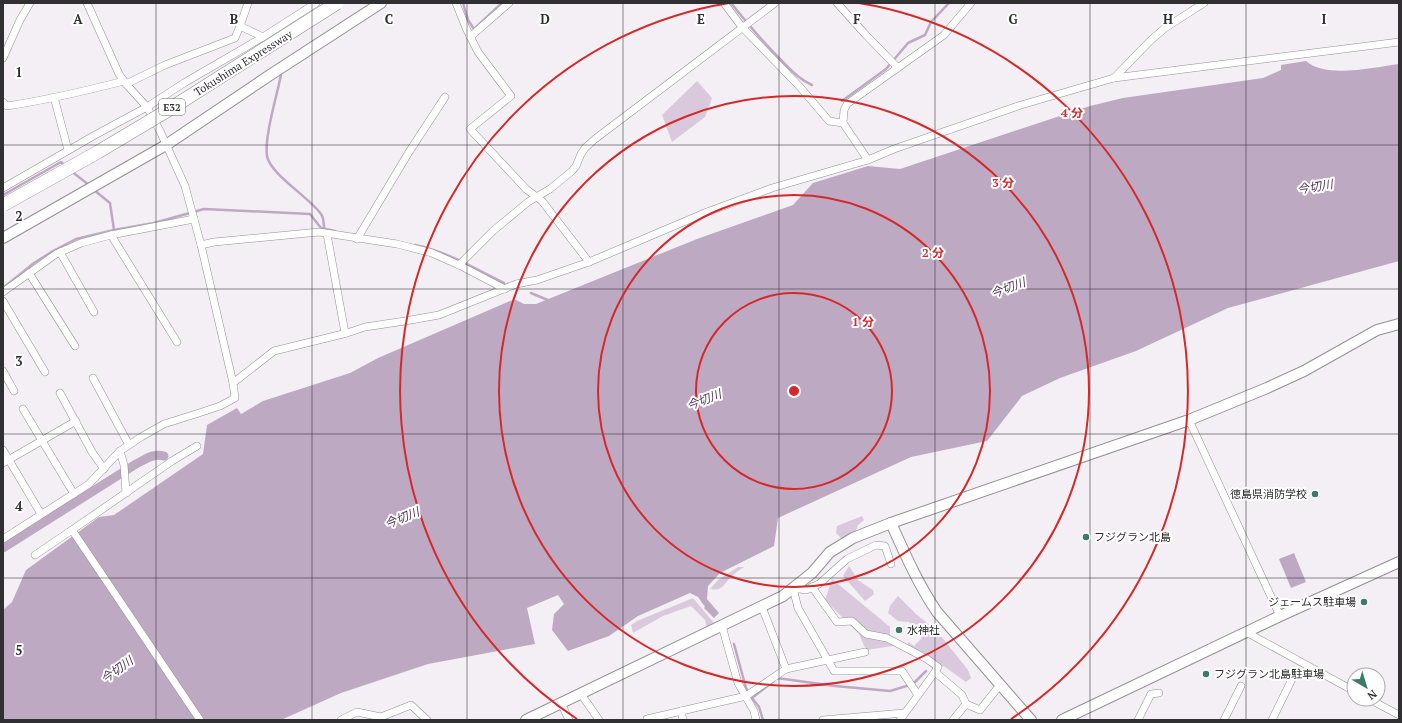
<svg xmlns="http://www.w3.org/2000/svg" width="1402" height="723" viewBox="0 0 1402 723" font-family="'PT Serif','Noto Sans JP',serif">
  <rect width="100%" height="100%" fill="#f3eff4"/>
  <!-- green -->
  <g fill="#dac9dd">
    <polygon points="697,81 712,98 705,117 672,142 662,115"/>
    <polygon points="862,516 864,520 858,525 855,533 842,539 836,533 837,526"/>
    <polygon points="849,566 859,581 873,590 874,594 865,601 843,576"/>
    <path d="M738,567h6c-5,3 -9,6 -13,10 -8,8 -8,14 -21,12l8,-9z"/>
    <polygon points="832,579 890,627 890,635 899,645 866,650 859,634 825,600"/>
    <polygon points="898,596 916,614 937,631 968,670 971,678 966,682 945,667 939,665 908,646 908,642 914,646 922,638 917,633 919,632 909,622 898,621 888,613 890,606"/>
    <polygon points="693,598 714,623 707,628 705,620 691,606 663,616 633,633 631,625 637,621"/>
  </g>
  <!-- water -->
  <g fill="#bea9c3">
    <path d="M1306,61c19,18 69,6 93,3v197l-171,47 -92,43 -76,27 -38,18 -35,45 -76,16 -133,61 -4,28 -54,27 -12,13 -1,13 12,14 -5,5 -10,-10 1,-1 -7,-10 -8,-4 -52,23 -29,20 -41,15 -16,-21 2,-16 10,-10 -6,-9 -31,13 8,36 -107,20 -87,29 -60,27h-278v-110l9,-8 14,-32 73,-53 15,-2 89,-61 4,-29 30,-17 4,6 22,-13 87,-28 28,-15 132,-57 6,-1 8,4h12l161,-65 96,-34 20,-22 55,-17 32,3 190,-63 33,-8 140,-20 18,-8v-5z"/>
    <polygon points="1294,553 1306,582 1291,588 1279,559"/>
  </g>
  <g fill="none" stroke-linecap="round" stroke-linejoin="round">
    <!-- stream -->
    <g stroke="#bea9c3" stroke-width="2.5">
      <polyline points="463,3 468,20 474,29 502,3"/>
      <path d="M731,3c16,20 32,39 50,57 10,10 18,19 31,25"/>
      <path d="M281,75c-4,20 -17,63 -14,81 3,18 43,42 54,58 3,4 3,10 3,15"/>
      <polyline points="842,101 886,69 908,43 925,35 931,22 949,3"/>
      <polyline points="71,171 89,185"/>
      <polyline points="94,190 110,203 114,230"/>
      <polyline points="3,195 61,162 64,165"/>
      <path d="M415,245c31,6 60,24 89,38"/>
      <polyline points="3,288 34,263 53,251 76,239 114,230 154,223 204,209 310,214 321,228 335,231"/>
      <polyline points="531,293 550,301"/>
      <polyline points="734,644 746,688 749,693"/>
      <polyline points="777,678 835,686 890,691 913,684 926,671"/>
      <polyline points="763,720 759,707 752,698 774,681"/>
    </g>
    <!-- canal -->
    <path stroke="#bea9c3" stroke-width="9" d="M3,548l133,-84c10,-5 17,-11 28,-8"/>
    <defs>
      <g id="street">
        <polyline points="87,3 119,74 126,84 147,107 160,131 185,186 201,245 233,383 274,351 347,333 365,327 405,321 439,315 516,284 537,280 589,262 707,212 772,188 868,160 894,149 1021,105 1114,78 1151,40 1165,28 1204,3"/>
        <polyline points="456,3 466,28 478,52 511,96 470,129 526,189 542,201 589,262"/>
        <polyline points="724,3 742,27 800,87 829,121 843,123"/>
        <polyline points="837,3 865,34 898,68"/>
        <polyline points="240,26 263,37"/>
        <polyline points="470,37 509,3"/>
        <polyline points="3,58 20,20 30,3"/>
        <polyline points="1114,78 1399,42"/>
        <polyline points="126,84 165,65 235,38 240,26 248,3"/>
        <polyline points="54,97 68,150"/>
        <path d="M3,102l4,4c40,-6 78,-15 117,-25"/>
        <polyline points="868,160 843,123 844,110 847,104 944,35 971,3"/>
        <polyline points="3,188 95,135 147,107 184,83 263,37 316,3"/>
        <polyline points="327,234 345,333"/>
        <polyline points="111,235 177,342"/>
        <polyline points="357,239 409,152 445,97"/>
        <polyline points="201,245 214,242 319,232 397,244 432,253 459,265 505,289"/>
        <polyline points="60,252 94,312"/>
        <polyline points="459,265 493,231 528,202 550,189 572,171 576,166 581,154 585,148 595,139 775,3"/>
        <polyline points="29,273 75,346"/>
        <polyline points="3,292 56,254 81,243 111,235 194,219"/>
        <polyline points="3,301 45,372"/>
        <polyline points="3,371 14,391"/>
        <polyline points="93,378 129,445"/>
        <polyline points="60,393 92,452 104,469"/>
        <polyline points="23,409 74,494"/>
        <polyline points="1189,420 1280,616"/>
        <polyline points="197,446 172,461 72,530 200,720"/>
        <polyline points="3,450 41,514"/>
        <polyline points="120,451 124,465 126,493"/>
        <polyline points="3,463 76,421"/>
        <polyline points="3,539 89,484 120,451 141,437 164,424 199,413 220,406 235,398 233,383"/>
        <polyline points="35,555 72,530"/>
        <polyline points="891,564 885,546 876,545 847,559 819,584 806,590 793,588 798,608 834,671 902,671 918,695"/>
        <polyline points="812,587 837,622 852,621 866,634 887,638 927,659 938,667 935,672"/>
        <polyline points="762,607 786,669 865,652"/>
        <polyline points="722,626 738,683 754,711 756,720"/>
        <polyline points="1246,632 1354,691"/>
        <polyline points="581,694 599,720"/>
        <polyline points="1369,699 1399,715"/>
        <polyline points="561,703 569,720"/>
        <polyline points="681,711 683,720"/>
        <polyline points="647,719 746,696 786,669"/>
        <polyline points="341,720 357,712 381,717 411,705 427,720"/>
        <polyline points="823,720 904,713"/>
        <polyline points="900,720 935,672 962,695 966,704 980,710 1000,685"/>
        <polyline points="953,720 966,704"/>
        <polyline points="1138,720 1151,694 1159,693"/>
        <polyline points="1224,720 1241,686"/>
        <polyline points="1272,720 1295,673"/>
      </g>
      <g id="secondary">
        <polyline points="3,238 166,145 270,75 381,3"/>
        <path d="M891,523c14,31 27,61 46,89l94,108"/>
        <polyline points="526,720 783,596 812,573 830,552 853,538 891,523 1189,420 1267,388 1304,371 1377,330 1399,324"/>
        <polyline points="1062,720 1280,616 1399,562"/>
      </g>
    </defs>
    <!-- street casing -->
    <use href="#street" stroke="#949094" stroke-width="8"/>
    <!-- secondary casing -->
    <use href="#secondary" stroke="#949094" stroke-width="12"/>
    <!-- street -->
    <use href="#street" stroke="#fff" stroke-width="7"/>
    <!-- secondary -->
    <use href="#secondary" stroke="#fff" stroke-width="10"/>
    <defs>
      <polyline id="highway-bridge" points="3,205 98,152 165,112 337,3"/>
    </defs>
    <!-- highway-bridge casing -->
    <use href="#highway-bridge" stroke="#949094" stroke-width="14" stroke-linecap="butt"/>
    <!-- highway-bridge -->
    <use href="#highway-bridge" stroke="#fff" stroke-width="13"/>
  </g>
  <!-- grid -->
  <path fill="none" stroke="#302f31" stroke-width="1" stroke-opacity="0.55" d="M156,3v717M312,3v717M467,3v717M623,3v717M779,3v717M935,3v717M1090,3v717M1246,3v717M3,145h1396M3,289h1396M3,434h1396M3,578h1396"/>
  <!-- distance rings -->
  <g fill="none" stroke="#d62828" stroke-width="2">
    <circle cx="794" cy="391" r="98"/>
    <circle cx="794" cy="391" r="196"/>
    <circle cx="794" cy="391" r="295"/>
    <path d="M577 719A393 393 0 0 1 729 3M859 3A393 393 0 0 1 1011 719"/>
  </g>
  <!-- markers -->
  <g fill="#3d7a67" stroke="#fffeff" stroke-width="1.5">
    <circle cx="1315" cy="494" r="4"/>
    <circle cx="1086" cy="537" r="4"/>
    <circle cx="1364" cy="602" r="4"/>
    <circle cx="899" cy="630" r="4"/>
    <circle cx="1206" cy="674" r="4"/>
  </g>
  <g text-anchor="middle" stroke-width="4" stroke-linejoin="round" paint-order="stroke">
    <!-- shield labels -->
    <rect fill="#fffeff" stroke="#6e6d6f" stroke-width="1" x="159" y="99" width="26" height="16" rx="3"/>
    <g font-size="10" font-weight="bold" fill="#302f31">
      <text x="172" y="111">E32</text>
    </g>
    <!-- street labels -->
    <g font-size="11" fill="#302f31" stroke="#fffeff">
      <text transform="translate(243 63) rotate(-32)" y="4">Tokushima Expressway</text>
    </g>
    <!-- poi labels -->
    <g font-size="11" fill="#302f31" stroke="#fffeff" text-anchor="start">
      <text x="1307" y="498" text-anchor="end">徳島県消防学校</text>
      <text x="1094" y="541">フジグラン北島</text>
      <text x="1356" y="606" text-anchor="end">ジェームス駐車場</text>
      <text x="907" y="634">水神社</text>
      <text x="1214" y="678">フジグラン北島駐車場</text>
    </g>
    <!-- water labels -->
    <g font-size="12" font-style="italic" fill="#56365d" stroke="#fffeff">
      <text transform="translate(1315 187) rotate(-9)" y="4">今切川</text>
      <text transform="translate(1008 288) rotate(-20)" y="4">今切川</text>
      <text transform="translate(704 400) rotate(-21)" y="4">今切川</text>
      <text transform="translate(402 518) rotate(-22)" y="4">今切川</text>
      <text transform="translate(117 670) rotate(-36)" y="4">今切川</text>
    </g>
  </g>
  <g font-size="13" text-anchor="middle" font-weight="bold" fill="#302f31" stroke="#fffeff" stroke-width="4" stroke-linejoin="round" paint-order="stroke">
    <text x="78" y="24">A</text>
    <text x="234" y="24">B</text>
    <text x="389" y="24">C</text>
    <text x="545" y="24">D</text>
    <text x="701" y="24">E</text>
    <text x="857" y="24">F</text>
    <text x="1013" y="24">G</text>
    <text x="1168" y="24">H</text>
    <text x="1324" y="24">I</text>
    <text x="19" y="77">1</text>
    <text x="19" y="221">2</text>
    <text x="19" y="366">3</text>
    <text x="19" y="511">4</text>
    <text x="19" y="655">5</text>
  </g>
  <circle cx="794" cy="391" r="6" fill="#d62828" stroke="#fffeff" stroke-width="2"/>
  <g font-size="12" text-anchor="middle" font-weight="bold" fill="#d62828" stroke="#fffeff" stroke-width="4" stroke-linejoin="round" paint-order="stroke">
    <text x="1072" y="117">4 分</text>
    <text x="1003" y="187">3 分</text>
    <text x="933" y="257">2 分</text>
    <text x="863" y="326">1 分</text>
  </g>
  <!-- border -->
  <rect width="1402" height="723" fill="none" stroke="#302f31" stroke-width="8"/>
  <!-- north arrow -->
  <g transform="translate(1366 687) rotate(142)"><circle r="19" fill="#fffeff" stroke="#acabad"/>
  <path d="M0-3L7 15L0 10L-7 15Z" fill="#3d7a67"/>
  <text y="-6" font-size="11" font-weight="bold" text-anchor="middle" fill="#302f31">N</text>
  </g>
</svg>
